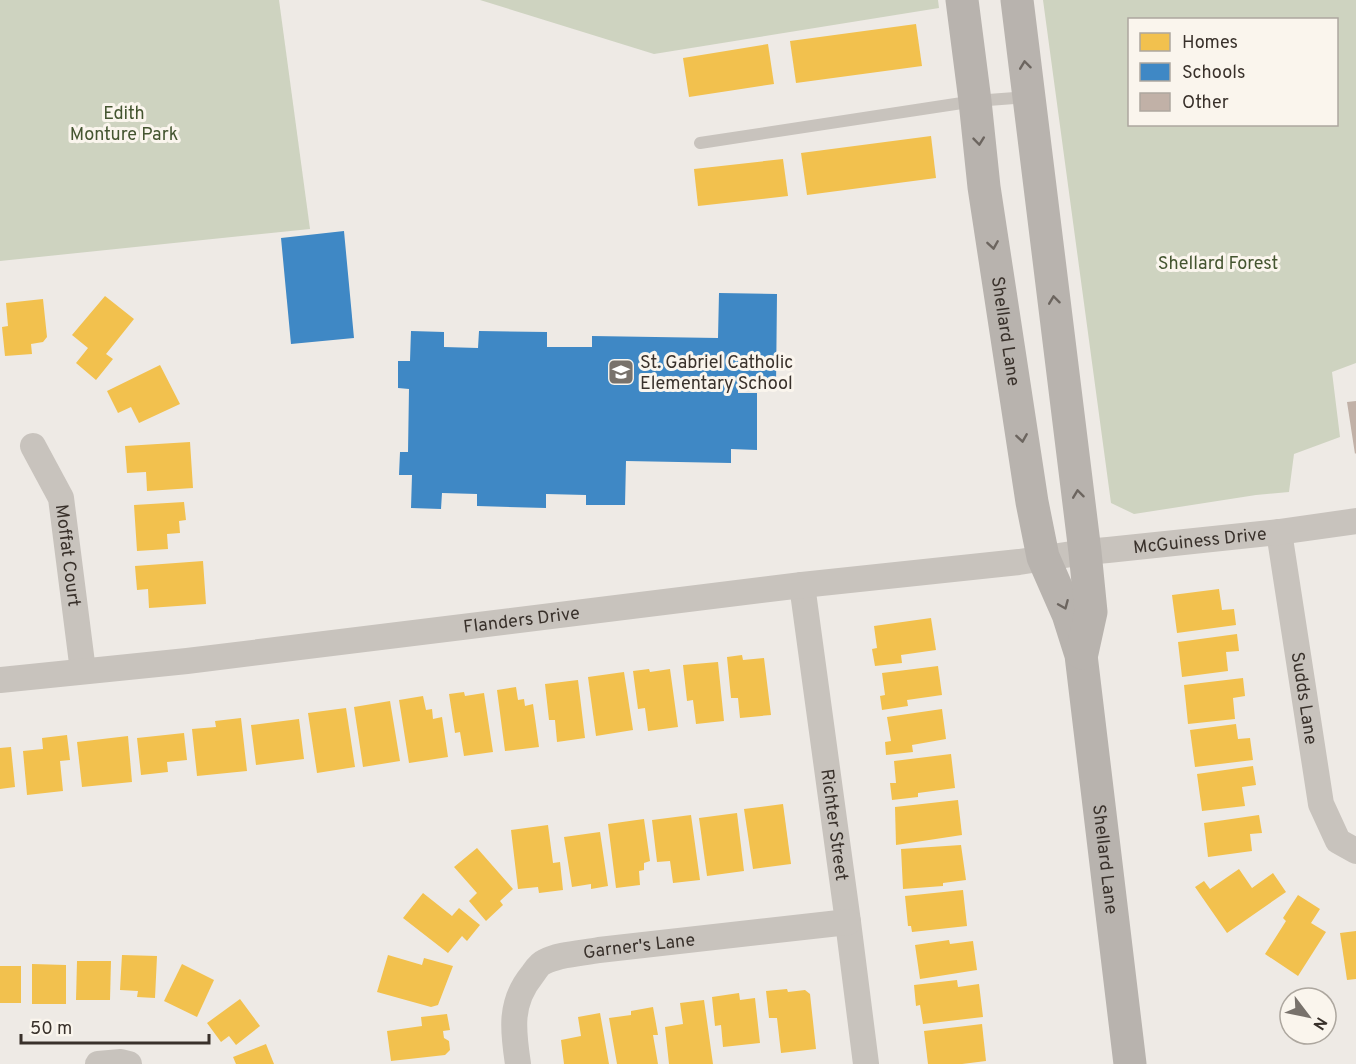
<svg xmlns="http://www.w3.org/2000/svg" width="1356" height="1064" viewBox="0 0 1356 1064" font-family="Overpass,sans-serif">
  <rect width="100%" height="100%" fill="#eeeae5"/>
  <!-- green -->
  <g fill="#ced3c0" fill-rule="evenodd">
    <polygon points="0,0 279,0 310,229 0,261"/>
    <polygon points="480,0 938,0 939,8 654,54"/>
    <path d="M1043,0h313v363l-24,9 8,65 -46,17 -5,38 -33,3 -122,19 -23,-11zM1130,20h206v104h-206z"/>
  </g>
  <!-- homes -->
  <g fill="#f2c14e">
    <polygon points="916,24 922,66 796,83 790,41"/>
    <polygon points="768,44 774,84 689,97 683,58"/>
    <polygon points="931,136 936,178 807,195 801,153"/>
    <polygon points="783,159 788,196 698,206 694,169"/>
    <polygon points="105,296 134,319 106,354 113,359 96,380 76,363 88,348 72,335"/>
    <polygon points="43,299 47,337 43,342 31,344 32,354 5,356 2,327 8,326 6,303"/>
    <polygon points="160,365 180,404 139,423 131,407 118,413 107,391"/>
    <polygon points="190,442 193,488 147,491 146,472 127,473 125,446"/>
    <polygon points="184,502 186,520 179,521 180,533 167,534 168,549 137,551 134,505"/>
    <polygon points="203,561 206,604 149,608 148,589 137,590 135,566"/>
    <polygon points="1219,589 1222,610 1234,609 1236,625 1177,633 1172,595"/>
    <polygon points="931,618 936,650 901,655 902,663 875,666 872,649 877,648 874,626"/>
    <polygon points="1237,634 1239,651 1226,652 1228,671 1182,677 1178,642"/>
    <polygon points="742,655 743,660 764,658 771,715 740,718 738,698 731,698 727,657"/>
    <polygon points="718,662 724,721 696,724 693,700 687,701 683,665"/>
    <polygon points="938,666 942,695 907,700 908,706 882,710 880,696 885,695 882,673"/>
    <polygon points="649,669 650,672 670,669 678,727 648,731 645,708 638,709 633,671"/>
    <polygon points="624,672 633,730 596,736 588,677"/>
    <polygon points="1243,678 1245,696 1233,698 1235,719 1188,724 1184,685"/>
    <polygon points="578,680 585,738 557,742 555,720 549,720 545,684"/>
    <polygon points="516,687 518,700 524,699 525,706 533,704 539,747 505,751 497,690"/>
    <polygon points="464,692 465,696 484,693 493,752 464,756 460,732 455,733 449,694"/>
    <polygon points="423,696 426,710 432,709 433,719 442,717 448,757 409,763 399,700"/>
    <polygon points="390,701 400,761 363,767 354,707"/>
    <polygon points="346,708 355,767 317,773 308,713"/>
    <polygon points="942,709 946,739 912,745 913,752 886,755 885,742 891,741 887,717"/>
    <polygon points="241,718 247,771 197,776 192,729 216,727 215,721"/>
    <polygon points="299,719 304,759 256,765 251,725"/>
    <polygon points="1236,724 1238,739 1250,738 1253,760 1195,767 1190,730"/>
    <polygon points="184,733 187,760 167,762 168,772 141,775 137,738"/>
    <polygon points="67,735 70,760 60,761 63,791 27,795 23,751 43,749 42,738"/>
    <polygon points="128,736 132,782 82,787 77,742"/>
    <polygon points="11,747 15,787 0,789 0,748"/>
    <polygon points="951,754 955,788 918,793 918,797 892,800 890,783 896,783 894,761"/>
    <polygon points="1253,766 1256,785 1242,787 1245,806 1202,811 1197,774"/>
    <polygon points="958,800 962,835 896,845 895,807"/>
    <polygon points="783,804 791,864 753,869 744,809"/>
    <polygon points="737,813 744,871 707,876 699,818"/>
    <polygon points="691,815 700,880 673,883 670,861 657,862 652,820"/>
    <polygon points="1259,815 1262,833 1250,834 1252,851 1208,857 1204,823"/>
    <polygon points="644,819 650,861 644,863 644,870 639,871 640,885 616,888 608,824"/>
    <polygon points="548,825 553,863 560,862 563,890 539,893 538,887 518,889 511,830"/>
    <polygon points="600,832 608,886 591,889 591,884 572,887 564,837"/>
    <polygon points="961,845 966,880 943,883 943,886 903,889 901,849"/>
    <polygon points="477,848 513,889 500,901 503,905 486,921 469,901 477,893 454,867"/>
    <polygon points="1239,869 1252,888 1273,873 1286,892 1227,933 1195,887 1204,881 1210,889"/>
    <polygon points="963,890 967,926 912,932 911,926 908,926 905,896"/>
    <polygon points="423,893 452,916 459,908 480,925 467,941 462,936 448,953 403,918"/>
    <polygon points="1298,895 1320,909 1311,923 1326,932 1298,976 1265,954 1286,921 1283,918"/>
    <polygon points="1356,931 1356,979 1347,980 1340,933"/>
    <polygon points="949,940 950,944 973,941 977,970 920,979 915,945"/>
    <polygon points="122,955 157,956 155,998 137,997 138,991 120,990"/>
    <polygon points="388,955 422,965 424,958 453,966 438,1005 431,1007 377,992"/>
    <polygon points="77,961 111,961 110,1000 76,1000"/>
    <polygon points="32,964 66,965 66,1004 32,1004"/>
    <polygon points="182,964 214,980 197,1017 164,1001"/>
    <rect x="0" y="966" width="21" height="37"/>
    <polygon points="957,980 958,987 979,984 983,1017 923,1024 920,1005 916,1006 914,985"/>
    <polygon points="787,989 788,992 805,990 810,994 816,1049 781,1053 777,1018 769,1018 766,991"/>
    <polygon points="739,993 740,1000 755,998 760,1043 723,1047 721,1025 715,1026 712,997"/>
    <polygon points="240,999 260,1026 236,1045 229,1036 221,1042 207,1023"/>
    <polygon points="704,1000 713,1064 669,1064 665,1027 683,1024 680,1003"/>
    <polygon points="653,1007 658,1035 653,1035 658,1064 617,1064 609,1018 631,1015 631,1011"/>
    <polygon points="600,1013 609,1064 564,1064 561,1040 581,1036 578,1017"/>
    <polygon points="447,1014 450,1030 443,1031 444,1038 449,1041 450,1050 445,1055 391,1061 387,1031 422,1026 421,1017"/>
    <polygon points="982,1024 986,1061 962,1064 928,1064 924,1031"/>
    <polygon points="266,1044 274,1064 236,1064 233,1057"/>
  </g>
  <!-- schools -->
  <g fill="#3f88c5">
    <polygon points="344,231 354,338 291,344 281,238"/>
    <polygon points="719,293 777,294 776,387 738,387 738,393 757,393 757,450 731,449 731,463 626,461 625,505 586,505 586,495 546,494 546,508 477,506 477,494 442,493 441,509 411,508 412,475 399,475 400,452 408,452 409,389 398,388 398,361 410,361 411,331 444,332 444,347 478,348 479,331 547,332 547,347 592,347 592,336 718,338"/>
  </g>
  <!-- building -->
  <polygon fill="#c1b1a7" points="1356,401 1356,453 1355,454 1347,402"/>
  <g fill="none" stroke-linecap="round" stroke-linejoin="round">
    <!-- service -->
    <polyline stroke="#c8c3bd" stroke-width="12" points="700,143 975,101 1028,97"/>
    <!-- minor -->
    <g stroke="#c8c3bd" stroke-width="26">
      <path id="s1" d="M33,446l28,52 22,173"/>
      <path id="s2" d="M1279,532l42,272 17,37 18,10"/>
      <path id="s3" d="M802,585l46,337 18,142"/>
      <path id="s4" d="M0,680l187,-19 615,-76 217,-23 66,-10 23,-2 171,-18 77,-11"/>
      <polyline points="98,1064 121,1062 129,1064"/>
      <path id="s5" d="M518,1064c-5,-33 -9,-61 14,-89 3,-4 7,-11 12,-13 14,-8 40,-9 55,-12l249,-28"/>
    </g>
    <!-- secondary -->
    <g stroke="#b8b3ae" stroke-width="33">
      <path id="s6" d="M962,0l13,101 9,86 48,315 11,55 25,57 13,41 49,409"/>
      <polyline points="1017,0 1085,552 1091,612 1082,653"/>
    </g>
  </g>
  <!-- one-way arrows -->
  <defs><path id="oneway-chevron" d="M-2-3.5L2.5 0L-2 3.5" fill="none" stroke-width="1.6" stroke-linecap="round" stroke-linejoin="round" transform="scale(1.5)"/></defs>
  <g stroke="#6c655f">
    <use href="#oneway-chevron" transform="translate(1025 65) rotate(-97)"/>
    <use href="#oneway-chevron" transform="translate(979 141) rotate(84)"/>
    <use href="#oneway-chevron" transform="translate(993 245) rotate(81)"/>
    <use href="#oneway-chevron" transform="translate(1054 300) rotate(-97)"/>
    <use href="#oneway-chevron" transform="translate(1022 438) rotate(81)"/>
    <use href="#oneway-chevron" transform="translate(1078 494) rotate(-97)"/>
    <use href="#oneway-chevron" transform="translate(1064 605) rotate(67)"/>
  </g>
  <!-- icons -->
  <defs>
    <symbol id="school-square" viewBox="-11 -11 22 22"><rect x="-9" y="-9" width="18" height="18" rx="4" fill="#78726c" stroke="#faf5ed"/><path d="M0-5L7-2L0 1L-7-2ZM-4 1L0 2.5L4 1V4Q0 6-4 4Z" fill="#fff"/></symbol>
  </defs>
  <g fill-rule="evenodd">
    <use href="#school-square" x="606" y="357" width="30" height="30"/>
  </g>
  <g text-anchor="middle" stroke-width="6" stroke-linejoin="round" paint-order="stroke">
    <!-- park labels -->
    <g font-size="18" fill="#445530" stroke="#faf5ed">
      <text x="124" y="119">Edith<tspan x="124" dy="21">Monture Park</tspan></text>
      <text x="1218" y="269">Shellard Forest</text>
    </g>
    <!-- street labels -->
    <g font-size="18" fill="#39312b" stroke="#faf5ed">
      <text dy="6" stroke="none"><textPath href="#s6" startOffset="334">Shellard Lane</textPath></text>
      <text dy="6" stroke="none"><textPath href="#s4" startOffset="1208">McGuiness Drive</textPath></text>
      <text dy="6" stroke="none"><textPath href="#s1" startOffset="117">Moffat Court</textPath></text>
      <text dy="6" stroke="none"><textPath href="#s4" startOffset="525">Flanders Drive</textPath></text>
      <text dy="6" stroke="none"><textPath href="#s2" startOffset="168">Sudds Lane</textPath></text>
      <text dy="6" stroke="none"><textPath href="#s3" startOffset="242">Richter Street</textPath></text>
      <text dy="6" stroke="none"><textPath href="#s6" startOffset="874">Shellard Lane</textPath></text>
      <text dy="6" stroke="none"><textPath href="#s5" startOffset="208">Garner's Lane</textPath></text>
    </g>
    <!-- poi labels -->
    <g font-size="18" fill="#39312b" stroke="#faf5ed" text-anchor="start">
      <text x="640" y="368">St. Gabriel Catholic<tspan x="640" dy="21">Elementary School</tspan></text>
    </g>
  </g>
  <!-- legend -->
  <rect x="1128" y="18" width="210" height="108" fill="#faf5ed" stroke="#ada79f" stroke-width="1.5"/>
  <rect x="1140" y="33" width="30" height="18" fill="#f2c14e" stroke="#ada79f" stroke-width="1.5"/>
  <text x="1182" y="48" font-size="18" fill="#39312b">Homes</text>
  <rect x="1140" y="63" width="30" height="18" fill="#3f88c5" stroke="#ada79f" stroke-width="1.5"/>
  <text x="1182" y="78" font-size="18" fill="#39312b">Schools</text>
  <rect x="1140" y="93" width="30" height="18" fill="#c1b1a7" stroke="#ada79f" stroke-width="1.5"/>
  <text x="1182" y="108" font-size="18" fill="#39312b">Other</text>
  <!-- north arrow -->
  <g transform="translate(1308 1016) rotate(122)"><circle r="28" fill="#faf5ed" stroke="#ada79f" stroke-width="1.5"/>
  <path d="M0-4.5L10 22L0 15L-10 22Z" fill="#78726c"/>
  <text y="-9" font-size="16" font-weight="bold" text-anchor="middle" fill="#39312b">N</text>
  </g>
  <!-- scale -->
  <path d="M21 1034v9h188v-9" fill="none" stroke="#39312b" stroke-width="3"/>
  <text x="30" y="1034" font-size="18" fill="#39312b" stroke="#faf5ed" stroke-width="4.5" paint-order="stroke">50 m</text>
</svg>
